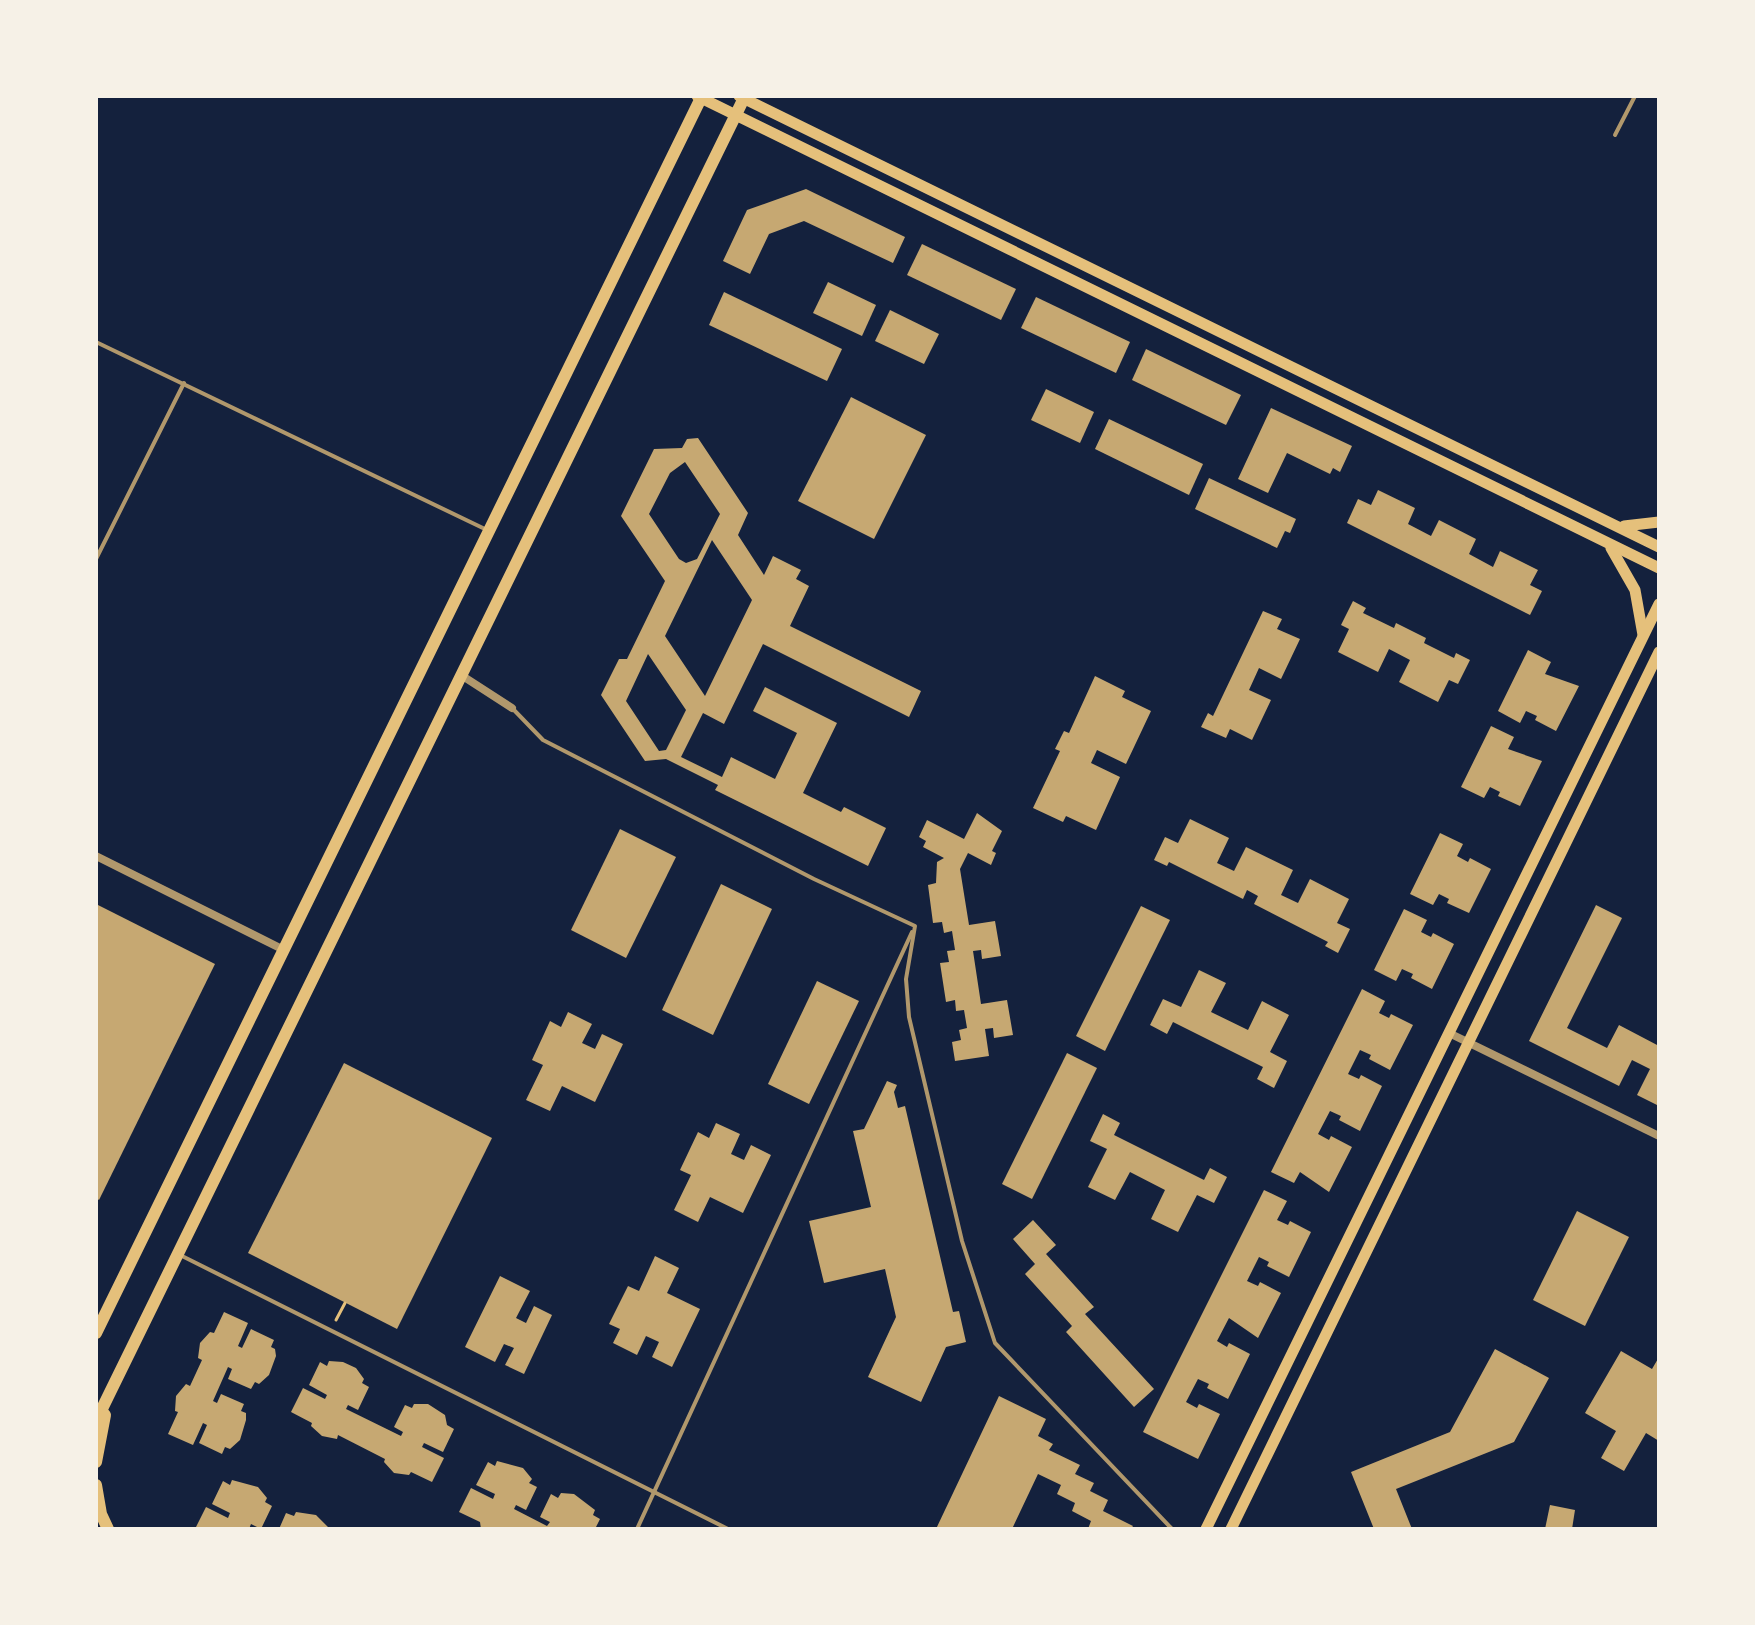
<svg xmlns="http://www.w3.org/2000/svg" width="1755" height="1625" viewBox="0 0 1755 1625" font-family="'Asap Condensed',sans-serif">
  <rect width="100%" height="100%" fill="#14213d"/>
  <!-- building -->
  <g fill="#c6a872" fill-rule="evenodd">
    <polygon points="806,189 905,237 893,263 804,221 769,234 750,274 723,261 747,210"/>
    <polygon points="922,244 1016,289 1001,320 907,275"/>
    <polygon points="828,282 876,305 862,336 813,313"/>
    <polygon points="724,292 842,349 827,381 709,325"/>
    <polygon points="1036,297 1130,342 1116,373 1021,328"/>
    <polygon points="890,310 939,334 924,364 875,341"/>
    <polygon points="1146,349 1241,395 1226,425 1132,380"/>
    <polygon points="1046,389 1094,412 1080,443 1031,420"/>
    <polygon points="851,397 926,435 874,539 798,501"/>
    <polygon points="1271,408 1352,446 1340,472 1333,468 1330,474 1287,453 1268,493 1238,479"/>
    <polygon points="1109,419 1203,464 1189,495 1095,449"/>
    <path d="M698,438l50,75 -10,22 26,40 9,-19 28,14 -5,9 13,7 -19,40 131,65 -12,26 -146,-73 -39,80 -21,-11 -22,44 41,20 9,-20 44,22 22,-46 -44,-22 12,-24 72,36 -34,70 38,19 3,-5 42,21 -18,38 -153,-76 3,-5 -52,-26 -21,2 -44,-66 18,-36h8l38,-78 -44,-65 33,-67 28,-1 5,-9zM685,462l35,52 -23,45 -11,4 -7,-4 -30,-45 21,-41zM712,540l40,60 -47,96 -40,-60zM648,654l38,56 -20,40 -7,1 -33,-50z"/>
    <polygon points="1209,478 1296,519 1290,533 1285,531 1277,548 1195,509"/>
    <polygon points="1378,490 1415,508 1408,524 1431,536 1439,520 1476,539 1469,554 1493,567 1500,551 1538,570 1530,585 1542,591 1530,615 1347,523 1358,499 1371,505"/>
    <polygon points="1353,601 1366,608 1363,613 1394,628 1396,623 1426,638 1424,643 1454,658 1456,653 1470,660 1458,684 1449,680 1438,702 1399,682 1410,660 1389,649 1378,672 1338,652 1349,629 1341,625"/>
    <polygon points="1263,611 1282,619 1277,629 1300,639 1281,679 1259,668 1249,690 1271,700 1252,740 1230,729 1226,738 1201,727 1208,713 1213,716"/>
    <polygon points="1528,650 1551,662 1545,674 1579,686 1556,731 1535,720 1537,716 1526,711 1520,723 1498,711"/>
    <polygon points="1095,676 1125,691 1122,697 1151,711 1126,764 1097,750 1091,763 1120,777 1096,830 1066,816 1063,822 1033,808 1060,751 1055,749 1064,731 1069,733"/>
    <polygon points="1491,726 1514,737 1508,749 1542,761 1520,806 1498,796 1500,792 1490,787 1484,798 1461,787"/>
    <polygon points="977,813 1002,831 992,851 996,853 991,865 968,853 960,869 969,925 995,921 1001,956 982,959 981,950 973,951 981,1004 1007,1000 1013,1035 994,1038 993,1028 985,1029 989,1056 955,1061 952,1042 961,1040 959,1030 967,1028 964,1010 956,1011 955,1000 946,1002 940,963 949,962 947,951 955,950 952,931 944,933 942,922 933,923 928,885 936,883 937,862 944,858 923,847 926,841 919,837 927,820 964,839"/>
    <polygon points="1190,819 1229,838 1217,863 1234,871 1246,847 1293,870 1281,895 1298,903 1310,879 1349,899 1337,923 1350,929 1338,953 1325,946 1328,942 1254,904 1258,896 1247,890 1243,899 1169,862 1167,866 1154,860 1165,837 1178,843"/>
    <polygon points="620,829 676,857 626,958 571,930"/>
    <polygon points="1440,833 1463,844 1457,856 1468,862 1470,858 1491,869 1469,913 1447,903 1449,899 1439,894 1433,905 1410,894"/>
    <polygon points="721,884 772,909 713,1035 662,1010"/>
    <polygon points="96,904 215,964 99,1200 96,1198"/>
    <polygon points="1596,905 1622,918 1567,1028 1607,1048 1619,1025 1659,1046 1659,1106 1637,1095 1650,1069 1632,1060 1619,1086 1529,1041"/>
    <polygon points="1141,906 1170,920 1105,1051 1076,1036"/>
    <polygon points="1404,909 1427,920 1421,932 1431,937 1433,933 1454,944 1432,989 1411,978 1413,974 1402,969 1396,981 1374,970"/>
    <polygon points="1199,970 1226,983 1211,1012 1248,1030 1262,1001 1289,1015 1270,1052 1287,1061 1274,1088 1257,1079 1263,1067 1173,1022 1167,1034 1150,1025 1163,999 1181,1007"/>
    <polygon points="817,981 859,1001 809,1104 768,1084"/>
    <polygon points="1362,989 1385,1001 1379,1013 1389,1018 1391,1014 1413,1025 1390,1070 1369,1059 1371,1055 1360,1050 1348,1074 1359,1079 1361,1075 1382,1086 1360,1131 1339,1120 1341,1116 1330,1111 1318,1134 1329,1140 1331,1136 1352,1147 1329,1192 1300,1172 1294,1183 1271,1172"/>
    <polygon points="568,1012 592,1024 582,1043 595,1049 602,1034 623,1044 595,1102 562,1086 550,1111 526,1100 543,1065 532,1060 550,1021 561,1027"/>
    <polygon points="1067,1053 1097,1068 1032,1199 1002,1184"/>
    <polygon points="344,1063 492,1138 397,1329 248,1253"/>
    <polygon points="887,1081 897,1085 894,1092 898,1108 905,1106 953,1312 959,1311 966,1342 946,1347 921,1402 868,1377 896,1317 885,1269 824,1283 809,1221 871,1207 853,1131 864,1129"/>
    <polygon points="1103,1114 1120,1123 1114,1135 1204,1180 1210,1168 1227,1177 1214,1203 1197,1195 1178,1232 1151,1219 1165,1190 1130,1172 1115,1200 1088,1187 1107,1149 1090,1141"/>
    <polygon points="716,1123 740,1134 731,1154 744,1160 751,1145 771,1155 743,1213 710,1197 698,1222 674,1210 691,1175 680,1170 698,1132 709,1138"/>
    <polygon points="1264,1190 1287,1201 1277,1220 1288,1225 1290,1221 1311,1232 1289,1277 1267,1266 1269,1262 1259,1257 1247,1281 1258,1286 1260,1282 1281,1293 1258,1338 1229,1318 1217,1341 1227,1347 1229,1343 1250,1354 1228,1399 1207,1388 1209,1384 1198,1379 1186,1402 1197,1408 1199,1404 1220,1414 1198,1459 1143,1432"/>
    <polygon points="1577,1211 1629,1237 1585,1326 1533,1300"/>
    <polygon points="1033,1220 1056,1245 1046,1254 1094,1307 1085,1314 1154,1389 1134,1407 1066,1332 1072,1326 1025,1274 1035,1264 1013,1239"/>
    <polygon points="655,1256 679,1268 667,1293 700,1309 672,1367 652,1357 659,1342 646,1336 637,1355 613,1343 620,1329 609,1324 628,1286 639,1291"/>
    <polygon points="500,1276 530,1291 516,1318 526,1323 534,1306 552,1315 524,1374 505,1365 514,1348 504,1344 495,1362 465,1347"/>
    <polygon points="224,1312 248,1323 238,1346 242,1348 251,1329 274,1340 271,1347 275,1349 276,1356 269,1375 259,1384 255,1382 251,1389 228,1379 232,1369 228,1367 213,1401 217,1403 221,1394 244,1404 241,1411 246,1413 246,1420 240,1440 230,1449 225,1447 222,1454 199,1443 207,1425 203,1423 193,1445 168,1434 178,1412 175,1411 176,1396 186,1384 190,1386 202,1360 198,1358 200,1343 210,1332 214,1333"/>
    <polygon points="1495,1349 1549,1378 1514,1442 1396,1489 1412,1529 1374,1529 1351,1472 1450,1432"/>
    <polygon points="1621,1351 1652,1369 1659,1357 1659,1441 1646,1433 1624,1471 1601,1458 1616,1431 1585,1413"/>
    <polygon points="329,1361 343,1362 356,1368 364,1379 362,1383 369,1387 358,1410 348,1405 346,1409 401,1436 403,1432 394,1427 405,1405 412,1408 414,1404 428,1404 445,1415 447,1425 454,1429 443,1452 424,1443 422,1447 444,1458 432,1482 411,1472 409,1475 394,1473 384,1462 385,1459 338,1435 337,1439 322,1436 311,1426 312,1423 291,1412 303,1388 325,1399 327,1395 309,1385 320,1362 327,1366"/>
    <polygon points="999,1396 1046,1419 1038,1436 1053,1444 1049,1450 1080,1465 1075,1474 1094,1483 1090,1491 1108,1500 1103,1511 1133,1526 1131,1529 1088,1529 1091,1521 1072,1511 1075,1503 1057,1494 1061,1485 1038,1474 1012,1529 936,1529"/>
    <polygon points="497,1461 523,1468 532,1479 529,1483 537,1487 526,1510 516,1505 514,1509 547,1526 550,1522 540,1517 551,1494 558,1498 561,1493 574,1494 595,1510 593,1515 600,1519 595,1529 481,1529 480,1522 459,1512 471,1488 493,1499 495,1494 476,1485 488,1462 495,1466"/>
    <polygon points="232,1480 258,1487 267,1498 265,1502 272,1506 261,1529 251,1524 249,1529 195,1529 206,1507 228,1518 230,1513 212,1504 223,1481 230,1485"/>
    <polygon points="1550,1505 1575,1510 1572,1529 1545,1529"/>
    <polygon points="296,1512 316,1515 330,1529 279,1529 286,1513 294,1516"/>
  </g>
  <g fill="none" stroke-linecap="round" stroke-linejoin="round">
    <!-- path -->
    <polyline stroke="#e5c07b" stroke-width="3" points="336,1320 345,1303"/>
    <!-- service -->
    <g stroke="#b1986c" stroke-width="4">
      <polyline points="1615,135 1635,96"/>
      <polyline points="96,342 487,530"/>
      <polyline points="96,559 184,383"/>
      <polyline points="513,709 543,740 814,879 915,926 906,979 909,1017 962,1241 995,1343 1172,1529"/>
      <polyline points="180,1255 728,1529"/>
      <polyline points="637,1529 912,932"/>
    </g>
    <!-- minor -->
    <g stroke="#b1986c" stroke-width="8">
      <polyline points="461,675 512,708"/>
      <polyline points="96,856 284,950"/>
      <polyline points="1449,1033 1659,1136"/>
    </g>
    <!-- secondary -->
    <g stroke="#e5c07b" stroke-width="11">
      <polyline points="697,96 1659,568"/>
      <polyline points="739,96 1659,547"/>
      <polyline points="1624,526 1659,522"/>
      <polyline points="1611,548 1635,590 1643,635"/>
      <polyline points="1206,1529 1659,604"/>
      <polyline points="1231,1529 1659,652"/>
    </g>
    <!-- primary -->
    <g stroke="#e5c07b" stroke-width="12">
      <polyline points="96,1333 702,96"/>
      <polyline points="96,1421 745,96"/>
      <polyline points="96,1462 105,1415"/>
      <polyline points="96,1485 101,1514 108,1529"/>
    </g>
  </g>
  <!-- border -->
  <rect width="1755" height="1625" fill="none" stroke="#f6f1e7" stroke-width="196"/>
</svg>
